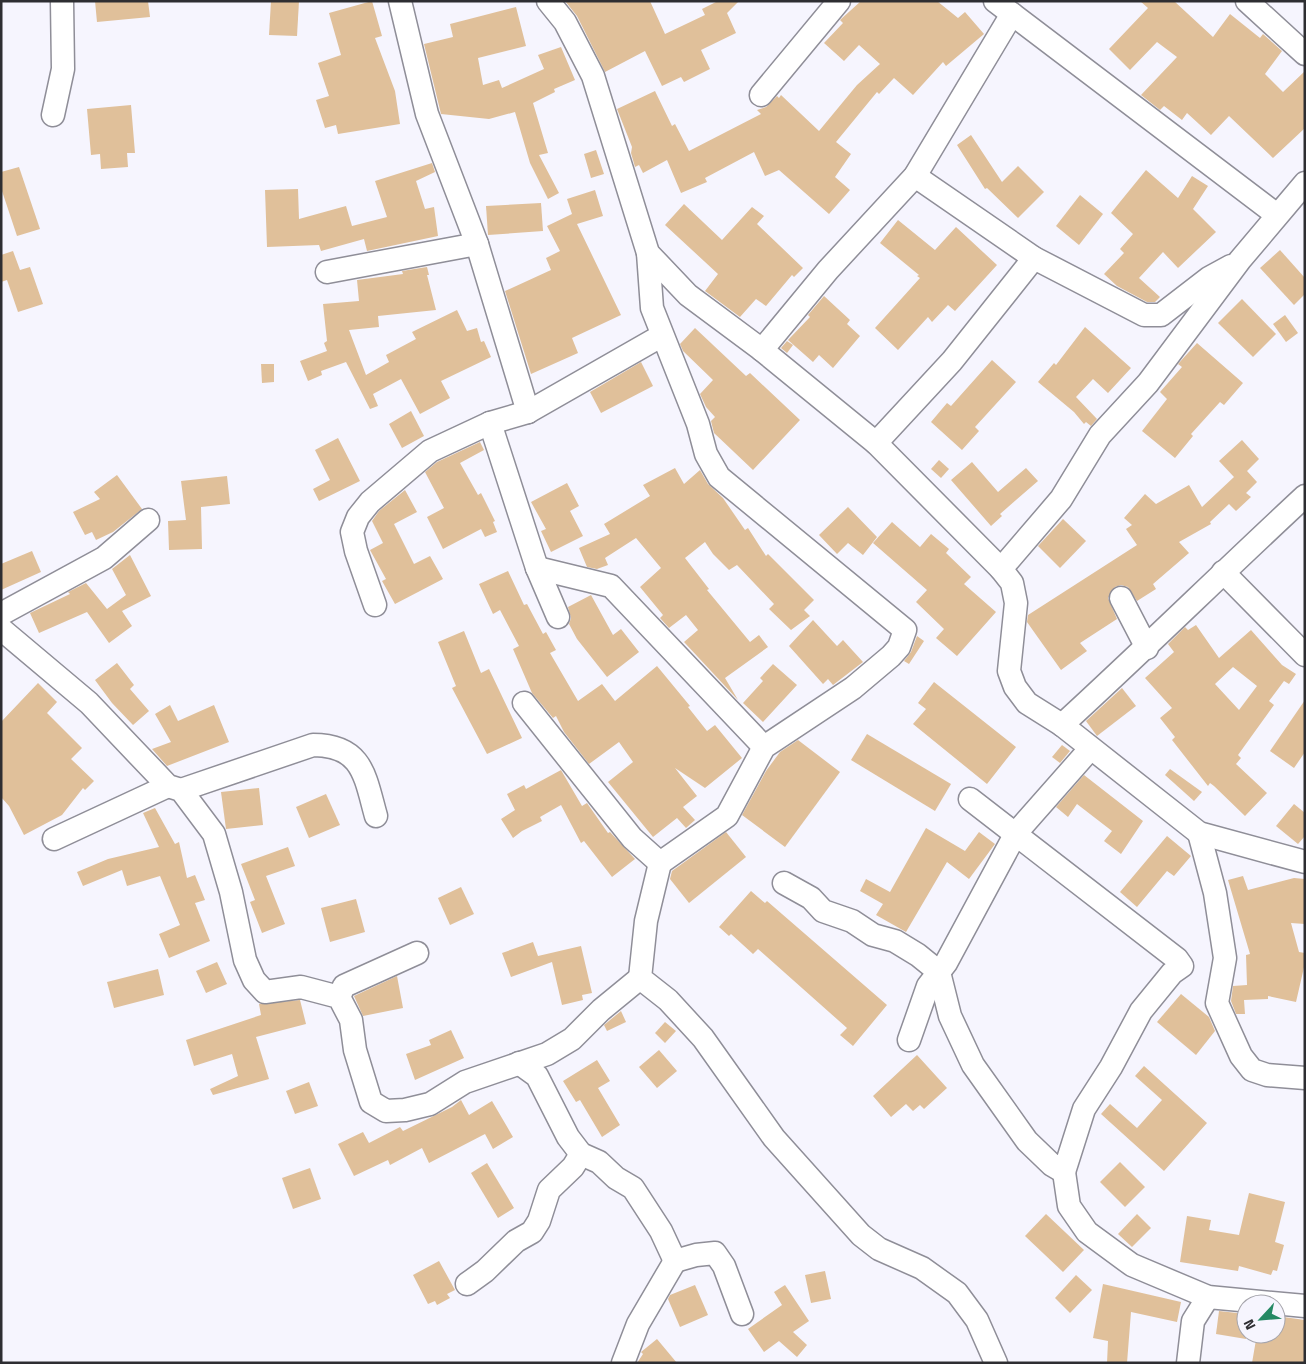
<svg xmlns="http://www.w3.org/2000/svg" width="1306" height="1364" viewBox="0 0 1306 1364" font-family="'Titillium Web',sans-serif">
  <rect width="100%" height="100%" fill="#f6f5fe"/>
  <!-- building -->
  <g fill="#e0c09a" fill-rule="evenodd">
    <polygon points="95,1 148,1 150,17 97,22"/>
    <polygon points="271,1 299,1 297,36 269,35"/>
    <polygon points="372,1 382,36 375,38 395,91 400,124 338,134 336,125 325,128 316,100 329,96 318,63 341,55 329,13"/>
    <polygon points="565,1 650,1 665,34 705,15 702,9 718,1 739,1 727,13 736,33 701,50 710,69 684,82 681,77 662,86 645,51 605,72 577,16"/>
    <polygon points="861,1 937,1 958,18 965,12 984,34 946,66 943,62 913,95 894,78 879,94 877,92 836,142 851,154 835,177 850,190 829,214 779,170 765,176 754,152 705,178 707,182 681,193 667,160 643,173 639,165 635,167 631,153 632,147 617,109 655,91 672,126 675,124 689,151 761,114 757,110 766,107 777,96 779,98 781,95 819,131 857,85 880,64 859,45 844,61 824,43 843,23 840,20"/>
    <polygon points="1140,1 1174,1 1213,37 1230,14 1260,38 1263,34 1282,51 1265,74 1283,92 1305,71 1305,128 1273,158 1229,116 1211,135 1187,113 1182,120 1164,106 1160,110 1141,95 1177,57 1157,42 1130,70 1109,49 1148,8"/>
    <polygon points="516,7 526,46 478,58 483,85 499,80 502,88 544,69 538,55 561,47 575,80 554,89 555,92 533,103 548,153 539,155 559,193 548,199 530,163 515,112 489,119 441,114 424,44 453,37 450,24"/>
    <polygon points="131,105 135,153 127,153 128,167 101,169 100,154 91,155 87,109"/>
    <polygon points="971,135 1002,182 1018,166 1044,192 1018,218 987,188 985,189 957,145"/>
    <polygon points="596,150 604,174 591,178 584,154"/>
    <polygon points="432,163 435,172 416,181 425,209 434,207 438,236 367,251 364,239 321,251 319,245 267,247 265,190 298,189 299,219 346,206 352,226 387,217 375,181"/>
    <polygon points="19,167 40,229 17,236 1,188 1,172"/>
    <polygon points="1146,170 1178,198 1192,176 1208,186 1193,209 1216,232 1178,268 1163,252 1139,278 1160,297 1155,302 1147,302 1117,286 1104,274 1124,253 1120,249 1133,234 1111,213"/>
    <polygon points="595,190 603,216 577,224 621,315 572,338 578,353 531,374 505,291 551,270 546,258 560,251 547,226 572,214 567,199"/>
    <polygon points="1080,195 1103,214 1079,245 1056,226"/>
    <polygon points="541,203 543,231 488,235 486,206"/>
    <polygon points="684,204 722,240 752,207 764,216 757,224 803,268 794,277 792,275 766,306 756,299 740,317 705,291 718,274 665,225"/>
    <polygon points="898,220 935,250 956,227 997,265 955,311 948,305 932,322 928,317 898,350 875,328 920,278 917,276 919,275 880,243"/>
    <polygon points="1280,250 1305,278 1305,294 1294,305 1260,268"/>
    <polygon points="13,251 20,270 30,267 43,304 18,312 7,280 1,282 1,255"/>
    <polygon points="427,267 429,275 427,275 436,310 378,316 379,327 349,330 366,375 389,362 386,355 416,339 412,332 457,310 467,331 477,328 481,342 484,341 491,357 441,381 450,398 420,414 401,379 373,394 378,406 370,409 346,362 321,371 322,375 308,381 300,361 327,351 324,343 327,341 323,304 359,301 357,280 403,274 402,271"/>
    <polygon points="824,296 850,320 847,324 860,336 833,368 819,355 813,362 788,340 810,317 808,315"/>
    <polygon points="1242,299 1276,334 1253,357 1218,323"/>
    <polygon points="1285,315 1298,333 1286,342 1273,324"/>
    <polygon points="1085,327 1131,368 1108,393 1093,379 1076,397 1097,419 1091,426 1086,422 1084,424 1074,412 1038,382 1054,363 1056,365"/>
    <polygon points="695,328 746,376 750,373 800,420 753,470 714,433 711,421 715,417 706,407 700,394 713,380 683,351 680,344"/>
    <polygon points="787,341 793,345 787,353 781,348"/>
    <polygon points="1197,343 1243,383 1224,405 1220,402 1191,434 1193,436 1175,458 1142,431 1167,399 1160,392 1182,367 1178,364"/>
    <polygon points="992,360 1016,382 975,427 979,431 962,450 931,422 947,403 951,406"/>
    <polygon points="641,362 653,386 601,413 590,392"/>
    <polygon points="261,364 274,364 274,382 262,383"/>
    <polygon points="411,411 424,436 402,448 389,424"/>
    <polygon points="338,438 360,481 319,501 313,489 330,480 315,450"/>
    <polygon points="1242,440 1259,459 1247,471 1257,482 1246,493 1251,497 1236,511 1229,504 1210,522 1211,524 1179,542 1189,553 1153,584 1156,589 1137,601 1128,587 1121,585 1115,587 1108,598 1117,619 1080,643 1087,651 1061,670 1027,622 1028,615 1137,545 1126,529 1132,525 1124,518 1145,494 1156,504 1189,485 1202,507 1234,477 1219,461"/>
    <polygon points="480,442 484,450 460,463 478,495 481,493 495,521 493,522 497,532 485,537 481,529 443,549 427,517 444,508 425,472 437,462"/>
    <polygon points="939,460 949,469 941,478 931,469"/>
    <polygon points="972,462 998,492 1026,468 1038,481 1000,514 1002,516 991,526 951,480"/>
    <polygon points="675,468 684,484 700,470 708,484 723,498 745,530 748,528 766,556 768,554 814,600 804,610 810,616 791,630 769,609 774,604 737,565 729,570 713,554 705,542 685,558 709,589 707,590 750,642 759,635 768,647 725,678 738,700 684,642 698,630 686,615 669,628 660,618 663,615 640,587 661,568 636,538 605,558 608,565 597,569 587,567 579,548 610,534 604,524 650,496 643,485"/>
    <polygon points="117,475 142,509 113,532 96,540 92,532 85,535 73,512 100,499 94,492"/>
    <polygon points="227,476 230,504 201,507 202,549 169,550 168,521 186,520 181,481"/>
    <polygon points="567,483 579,506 570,511 583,536 551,552 541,531 546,529 531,502"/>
    <polygon points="405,490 417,512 394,524 414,564 430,556 443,579 395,604 382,581 386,579 370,550 383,543 372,521 379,511"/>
    <polygon points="848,507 877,537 863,555 848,543 837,554 819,535"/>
    <polygon points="1063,519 1086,541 1060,568 1038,546"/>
    <polygon points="892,522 920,547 931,534 949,549 946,553 971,577 964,584 996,612 957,656 936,638 944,629 916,602 927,590 873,543"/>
    <polygon points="32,551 41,572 1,590 1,564"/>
    <polygon points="130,555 151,596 122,611 132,626 109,643 87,612 39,633 30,613 70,594 68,592 86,583 107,609 126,595 112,569"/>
    <polygon points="508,571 524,605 527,604 543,634 546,632 556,650 550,653 578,701 602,684 615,701 657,666 690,706 688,707 707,731 715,725 742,758 705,788 675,768 697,796 683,807 695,820 686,828 677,818 653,837 608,782 633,762 619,742 589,764 564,732 556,716 553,718 532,693 513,649 519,646 500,610 493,614 479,584"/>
    <polygon points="591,595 613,635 621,629 639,652 607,677 577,639 569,624 571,618 568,607"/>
    <polygon points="813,620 837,646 843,640 863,662 833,685 828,679 823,684 789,646"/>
    <path d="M1196,625l23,33 32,-28 31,35 14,9 -7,10 -5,-3 -15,20 5,4 -36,50 3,3 -5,6 31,29 -22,23 -31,-30 -4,-3 -2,3 -36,-46 3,-3 -15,-19 12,-10 -27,-30 29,-26 -6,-8 17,-17 3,3zM1233,667l24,19 -18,24 -24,-26z"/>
    <polygon points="464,631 481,673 489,669 522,738 487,754 452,688 456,686 438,642"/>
    <polygon points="917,636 924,641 909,664 904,661 911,652"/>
    <polygon points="117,663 134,685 130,689 149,711 133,725 112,703 95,680"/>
    <polygon points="773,664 797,685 763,722 743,703 763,681 760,678"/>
    <polygon points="934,682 1016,747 987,784 913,724 926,709 918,703"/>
    <polygon points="38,683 57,702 47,713 82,748 71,759 94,781 85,790 83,788 62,815 24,835 9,806 1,797 1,722"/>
    <polygon points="1122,688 1136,706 1097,736 1086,721"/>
    <polygon points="1305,700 1305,752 1294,768 1270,751"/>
    <polygon points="170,705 178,721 214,705 229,742 167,766 152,749 171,742 155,714"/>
    <polygon points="867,734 951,784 935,811 851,760"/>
    <polygon points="798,740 840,772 785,847 742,815 766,771 780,752"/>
    <polygon points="1062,745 1070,751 1060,763 1052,757"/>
    <polygon points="1170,769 1202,792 1194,801 1165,775"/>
    <polygon points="561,770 582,806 587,803 608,833 610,832 635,859 612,877 584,841 581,843 561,805 540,817 542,821 522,831 513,838 501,819 515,810 507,794 524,785 526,789"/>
    <polygon points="1084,775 1143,821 1121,854 1104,841 1112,831 1077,804 1068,817 1056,807"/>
    <polygon points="259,788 263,825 226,829 221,792"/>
    <polygon points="326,794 340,825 309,838 296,807"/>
    <polygon points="1294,804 1305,813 1305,836 1298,844 1276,826"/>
    <polygon points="155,808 175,844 179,842 187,878 195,875 205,900 195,903 210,941 169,958 159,934 180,925 160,876 127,886 122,870 83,886 77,872 108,859 159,847 143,813"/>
    <polygon points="926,828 965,851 979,832 995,844 969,879 947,862 906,932 876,915 883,904 860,891 866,879 890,892"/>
    <polygon points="726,832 746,857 689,903 670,879 672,871"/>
    <polygon points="1167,836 1191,856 1174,876 1167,871 1137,907 1120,892"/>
    <polygon points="288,847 295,866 266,876 285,924 262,933 250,902 255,900 241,864"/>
    <polygon points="1243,876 1248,890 1294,878 1305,879 1305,924 1291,923 1299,952 1305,953 1305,963 1296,1002 1268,996 1268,999 1244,1000 1245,1014 1236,1014 1231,1001 1233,986 1247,985 1246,955 1250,954 1228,880"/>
    <polygon points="461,887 474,914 450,925 438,898"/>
    <polygon points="751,891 765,903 767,901 887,1005 853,1046 840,1035 847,1028 758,949 753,954 731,934 729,936 719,927"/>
    <polygon points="356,899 365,932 330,942 321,908"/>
    <polygon points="533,942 538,956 581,946 592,993 582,995 583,1000 562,1005 552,962 511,977 502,953"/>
    <polygon points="217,962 227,984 206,993 196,971"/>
    <polygon points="158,969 164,995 114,1008 107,982"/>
    <polygon points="397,976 403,1008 363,1016 354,996"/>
    <polygon points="1181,994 1209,1017 1215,1031 1196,1055 1157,1022"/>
    <polygon points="300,1000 306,1024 256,1037 269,1079 213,1095 210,1089 238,1076 232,1054 194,1066 186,1040 261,1015 259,1004"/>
    <polygon points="621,1011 626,1022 607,1031 604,1025"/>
    <polygon points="665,1022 676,1031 665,1043 655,1033"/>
    <polygon points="451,1030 464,1058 415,1080 406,1054 431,1045 429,1040"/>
    <polygon points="659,1050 677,1071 657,1088 639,1067"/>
    <polygon points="917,1055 947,1088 924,1109 920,1105 913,1111 906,1104 891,1117 873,1096"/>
    <polygon points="597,1060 610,1081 598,1088 620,1125 602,1137 580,1100 576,1102 563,1081"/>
    <polygon points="1144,1066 1207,1123 1164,1171 1101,1114 1110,1104 1137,1128 1162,1100 1135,1076"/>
    <polygon points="309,1082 318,1106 295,1114 286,1091"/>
    <polygon points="461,1100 469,1115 492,1101 513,1137 493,1149 485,1134 429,1163 422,1148 390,1165 388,1160 354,1176 338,1144 363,1132 369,1143 400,1127 403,1131 452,1107"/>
    <polygon points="1120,1162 1145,1187 1125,1207 1100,1182"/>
    <polygon points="487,1163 514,1208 498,1218 471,1173"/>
    <polygon points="310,1168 321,1199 293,1209 282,1178"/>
    <polygon points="1249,1193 1285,1202 1275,1242 1284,1245 1277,1271 1273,1270 1271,1275 1239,1266 1238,1271 1180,1262 1187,1216 1211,1220 1209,1230 1239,1235"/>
    <polygon points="1046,1214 1084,1250 1063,1272 1025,1236"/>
    <polygon points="1137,1214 1151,1228 1132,1247 1118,1234"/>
    <polygon points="439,1261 455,1290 447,1294 450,1298 437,1305 435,1301 428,1304 413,1275"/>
    <polygon points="825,1271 831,1299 811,1303 805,1275"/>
    <polygon points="1076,1275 1092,1290 1070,1313 1055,1298"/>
    <polygon points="1103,1284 1181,1302 1177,1322 1131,1312 1127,1363 1107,1363 1108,1341 1093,1338"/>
    <polygon points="695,1285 708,1315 680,1327 668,1299 670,1295"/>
    <polygon points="785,1285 809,1321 793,1332 807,1345 797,1357 779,1341 764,1352 748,1329 782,1305 774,1292"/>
    <polygon points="1219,1311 1246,1314 1246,1339 1216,1334"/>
    <polygon points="1276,1316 1305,1320 1305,1363 1252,1363 1257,1334 1276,1334"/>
    <polygon points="657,1339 677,1363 637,1363 643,1354 641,1352"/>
  </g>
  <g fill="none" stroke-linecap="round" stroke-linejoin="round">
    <defs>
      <g id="minor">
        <polyline points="400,1 427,114 477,244 528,412"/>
        <polyline points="548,1 565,22 593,76 648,253 688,295 762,350 876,443 1001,569 1012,583 1016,603 1009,671 1015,687 1027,703 1062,725 1199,833 1305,862"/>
        <polyline points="995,1 1277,215"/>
        <polyline points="1247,1 1305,54"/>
        <polyline points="761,95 839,1"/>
        <polyline points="53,115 63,69 62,1"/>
        <polyline points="915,176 1034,258 1144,315 1161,315 1209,278 1231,266"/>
        <polyline points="327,272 477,244"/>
        <polyline points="762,350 828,270 915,176 1012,14"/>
        <polyline points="490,423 537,568 558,617"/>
        <polyline points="876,443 952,361 1034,258"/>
        <polyline points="537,568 611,586 764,747"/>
        <polyline points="1001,569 1061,499 1100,435 1148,383 1240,260 1305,183"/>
        <polyline points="1223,572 1305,655"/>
        <polyline points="1121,598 1147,648"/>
        <polyline points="375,605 356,551 352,532 358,517 370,502 430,451 490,423 528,412 661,336"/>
        <polyline points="1,614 104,558 148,520"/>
        <polyline points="1,629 89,703 168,786 181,790 214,834 231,892 245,960 254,980 265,992 301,987 339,997 351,1020 355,1050 371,1102 386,1111 405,1110 430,1104 465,1082 547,1054 572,1039 601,1010 640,978"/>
        <polyline points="524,703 632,838 660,863 727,816 764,747 853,688 891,656 899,647 905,630 719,477 706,454 698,424 652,308 648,253"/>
        <path d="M1062,725c82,-75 161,-153 243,-229"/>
        <path d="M181,790l132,-45c50,0 52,32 63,71"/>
        <polyline points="1199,833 1215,893 1225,958 1217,1003 1241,1056 1252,1070 1267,1075 1305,1078"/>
        <polyline points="54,839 168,786"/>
        <polyline points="660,863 646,921 640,978 668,1000 703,1038 774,1138 861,1235 879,1249 922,1268 957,1293 977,1320 996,1363"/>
        <polyline points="784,883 811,898 823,911 852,921 873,935 895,941 918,955 939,972 950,1016 973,1065 1027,1141 1052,1165 1064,1172 1084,1109 1111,1067 1141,1011 1172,973 1182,966 1177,959 970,799"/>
        <polyline points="339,997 344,986 417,953"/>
        <polyline points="909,1040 928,986 946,963 1016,833 1090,749"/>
        <polyline points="519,1063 537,1076 568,1137 581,1154 599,1162 616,1178 633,1188 661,1231 675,1261 696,1255 715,1253 724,1266 742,1314"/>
        <polyline points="1064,1172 1069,1206 1087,1232 1132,1265 1208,1297 1305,1306"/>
        <polyline points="467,1284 485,1271 516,1241 532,1232 539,1221 549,1190 573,1167 581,1154"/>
        <polyline points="623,1363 638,1324 675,1261"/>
        <polyline points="1188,1363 1193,1321 1208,1297"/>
      </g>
    </defs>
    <!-- minor casing -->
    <use href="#minor" stroke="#8f8e98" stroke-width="25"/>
    <!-- minor -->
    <use href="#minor" stroke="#fff" stroke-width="22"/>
  </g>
  <!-- border -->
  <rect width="1306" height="1364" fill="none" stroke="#2e2e32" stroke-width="5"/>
  <!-- north arrow -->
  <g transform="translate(1261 1319) rotate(244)"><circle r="24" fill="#f6f5fe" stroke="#a6a5ac"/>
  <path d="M0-4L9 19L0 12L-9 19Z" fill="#258964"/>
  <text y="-8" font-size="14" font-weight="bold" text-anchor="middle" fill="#2e2e32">N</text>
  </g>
</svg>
